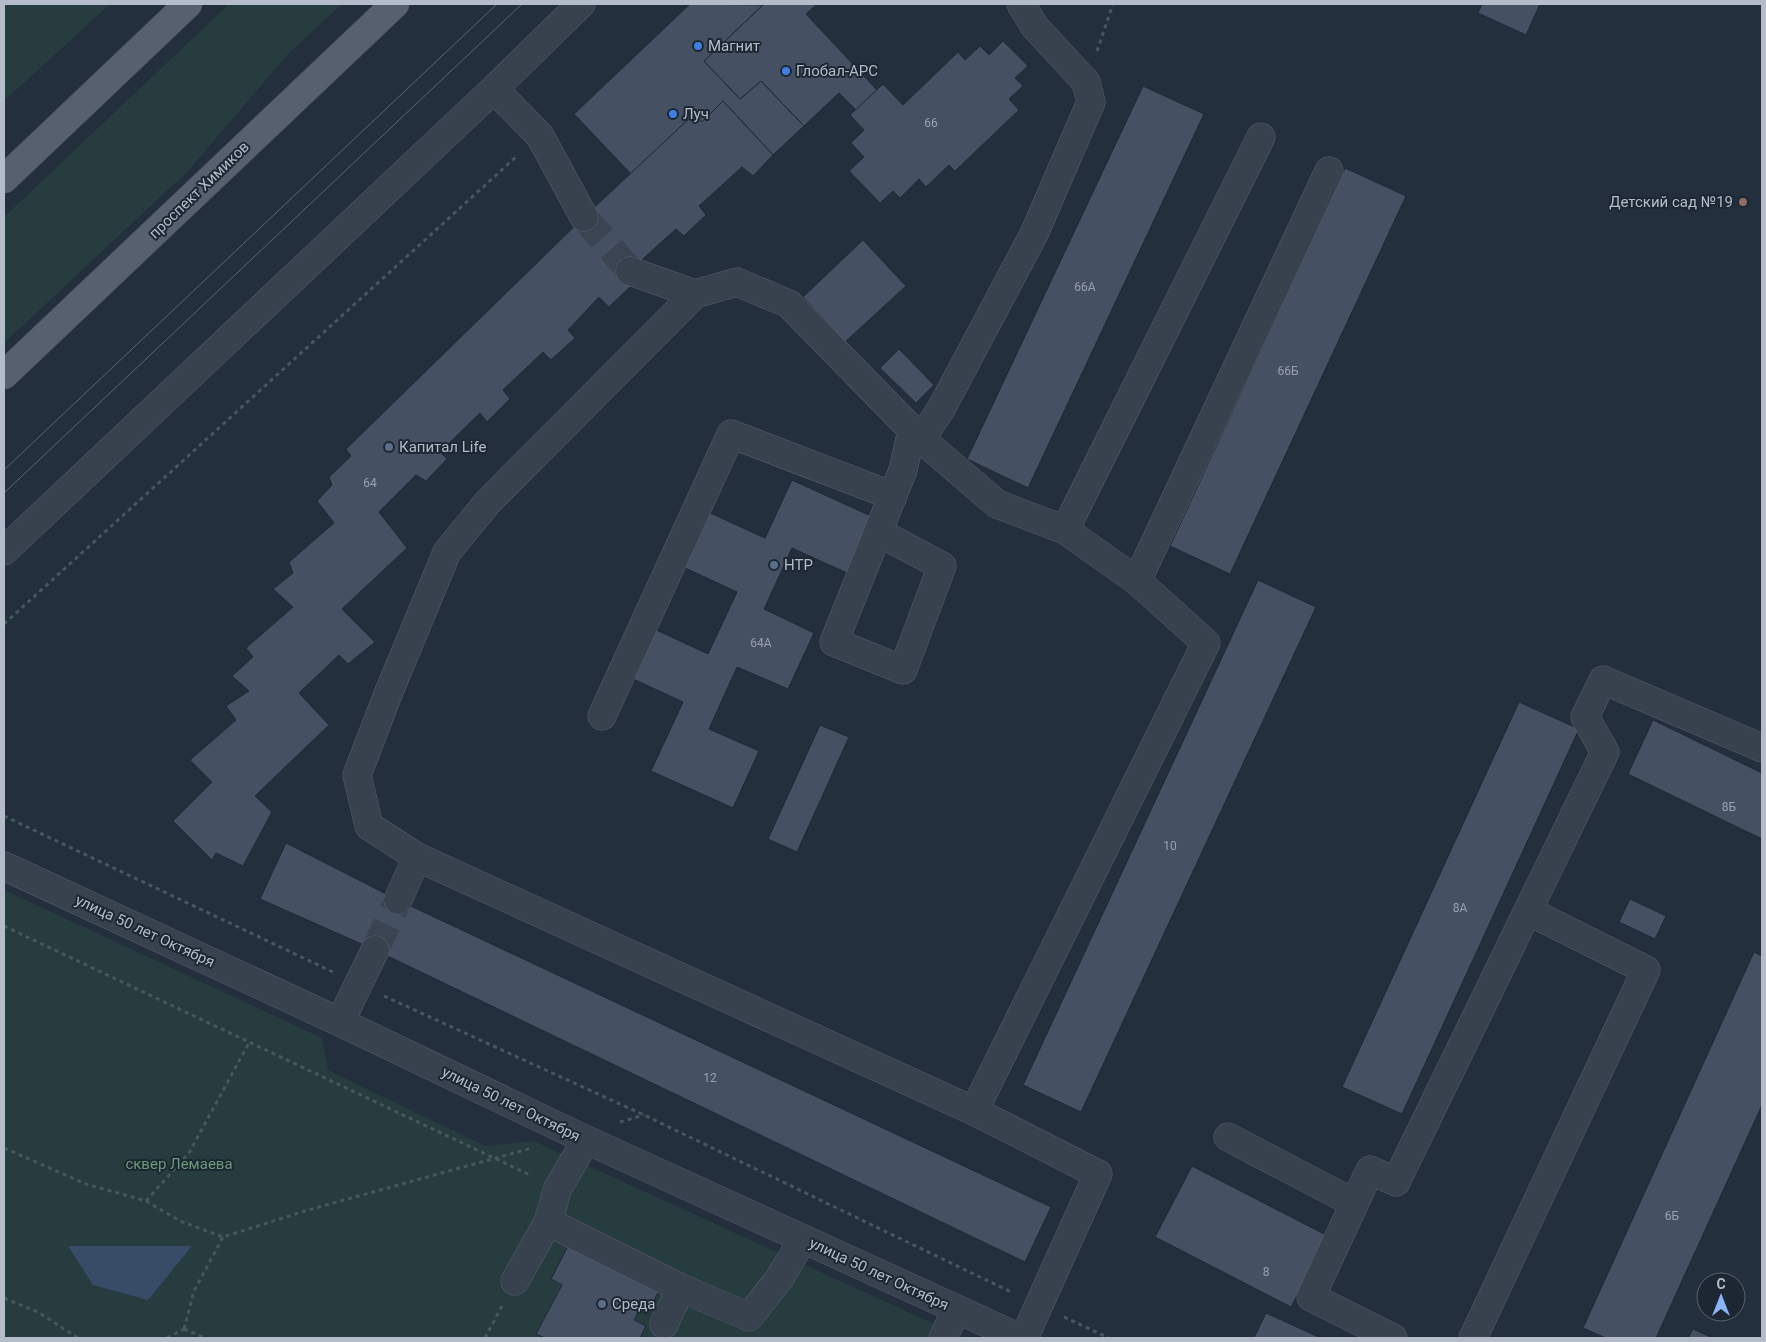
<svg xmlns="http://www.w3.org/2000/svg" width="1766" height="1342" viewBox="0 0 1766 1342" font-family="Roboto,sans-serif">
  <rect width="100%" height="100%" fill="#242f3e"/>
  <!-- green -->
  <g fill="#263c3f">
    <polygon points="4,4 110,4 4,101"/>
    <polygon points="229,4 342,4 288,54 189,170 4,343 4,217"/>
    <polygon points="4,890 322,1038 328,1070 485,1146 534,1141 965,1338 4,1338"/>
  </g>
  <!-- water -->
  <polygon fill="#394c67" points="68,1246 192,1246 148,1300 93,1285"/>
  <!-- building -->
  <g fill="#455162" stroke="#1f2835">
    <polygon points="690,4 763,5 704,61 740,99 761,81 804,126 773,155 723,101 702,122 694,114 631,174 574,114"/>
    <polygon points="764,4 817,4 806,14 877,90 856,110 839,93 804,126 761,81 740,99 704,61"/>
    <polygon points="1482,4 1540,4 1526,35 1478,13"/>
    <polygon points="1003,41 1028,66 1015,78 1023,86 1009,99 1019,110 955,171 949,165 926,187 919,179 900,198 893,191 880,203 849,171 864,157 851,143 864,130 850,115 883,84 903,105 958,52 965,60 980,46 989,55"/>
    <polygon points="1143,86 1204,114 1028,488 967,459"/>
    <polygon points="723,101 773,155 753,176 742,167 699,206 706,215 684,236 676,229 624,276 632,285 609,307 599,297 568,330 575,338 551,360 543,352 503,390 510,399 487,422 480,413 440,452 447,459 426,481 416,475 379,512 407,548 342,609 375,642 348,664 339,655 299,693 329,725 255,796 272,812 243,866 216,853 212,860 173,821 212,782 190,760 236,720 226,706 249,691 232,676 253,657 246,648 293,607 273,589 293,573 289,562 334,523 317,501 332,485 329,477 351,456 346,449 584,217 694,114 702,122"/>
    <polygon points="1345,168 1406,196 1230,574 1170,546"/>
    <polygon points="863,240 906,286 845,342 803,297"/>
    <polygon points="899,349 934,385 916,403 880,368"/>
    <polygon points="792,480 873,517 847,573 792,548 764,609 814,633 788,689 737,667 709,729 759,751 733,808 651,771 683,702 629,677 652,628 708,654 737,592 683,567 708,512 765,538"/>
    <polygon points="1258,580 1316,607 1081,1112 1023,1085"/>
    <polygon points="1519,702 1579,729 1402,1114 1342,1087"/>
    <polygon points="1653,720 1762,773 1762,839 1628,774"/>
    <polygon points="820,725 849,737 797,852 768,839"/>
    <polygon points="286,843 398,900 1051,1207 1025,1262 375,950 260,899"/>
    <polygon points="1630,899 1666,916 1655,939 1619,922"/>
    <polygon points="1754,952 1762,956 1762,1105 1656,1338 1606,1338 1583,1328"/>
    <polygon points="1192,1166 1328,1236 1291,1307 1155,1237"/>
    <polygon points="569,1244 659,1291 646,1314 639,1310 634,1320 646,1326 640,1338 545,1338 536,1334 562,1285 551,1279"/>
    <polygon points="1266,1313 1321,1338 1254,1338"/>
    <polygon points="1693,1329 1713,1338 1688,1338"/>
  </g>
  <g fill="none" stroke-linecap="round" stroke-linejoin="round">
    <!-- minor-tunnel -->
    <g stroke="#3a4453" stroke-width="28" stroke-dasharray="28 14" stroke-linecap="butt">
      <polyline points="584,217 630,271"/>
      <polyline points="375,950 398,900"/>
    </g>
    <defs>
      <g id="minor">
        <polyline points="494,89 540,136 584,217"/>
        <polyline points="630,271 695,294 737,282 789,304 921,439 997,504 1065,530 1137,581 1206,643 974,1111 417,857 369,826 357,775 388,694 447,552 488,502 695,294"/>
        <polyline points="921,439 941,409 1034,234 1091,102 1086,82 1035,27 1021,4"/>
        <polyline points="1065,530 1261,137"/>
        <polyline points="878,532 942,566 903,670 834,642 903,470 912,430"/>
        <polyline points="4,551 494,89 581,4"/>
        <polyline points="1137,581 1329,171"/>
        <polyline points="602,716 731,434 893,496"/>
        <polyline points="4,866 340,1022 578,1136 1020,1338"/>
        <polyline points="398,900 417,857"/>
        <polyline points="340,1022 375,950"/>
        <polyline points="974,1111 1098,1174 1024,1338"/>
        <polyline points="1228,1137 1354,1203"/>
        <polyline points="586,1140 558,1188 548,1222 681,1288 749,1317 779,1279 803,1239"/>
        <polyline points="515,1281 548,1222"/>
        <polyline points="664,1324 681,1288"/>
        <polyline points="943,1338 957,1309"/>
        <polyline points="1393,1338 1311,1297 1370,1170 1396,1182 1605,752 1585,717 1603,680 1762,748"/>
        <polyline points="1473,1338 1646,970 1528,911"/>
      </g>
      <g id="major">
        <polyline points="4,179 188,4"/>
        <polyline points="4,375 395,4"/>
      </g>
    </defs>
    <!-- minor casing -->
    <use href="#minor" stroke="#565f6c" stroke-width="29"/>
    <!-- major casing -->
    <use href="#major" stroke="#414a57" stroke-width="29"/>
    <!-- path -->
    <g stroke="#44595c" stroke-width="3" stroke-dasharray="4 4" stroke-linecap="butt">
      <polyline points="1097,51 1113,4"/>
      <polyline points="4,624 517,156"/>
      <polyline points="4,816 333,972"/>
      <polyline points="4,926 532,1176"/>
      <polyline points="384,996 644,1115 1011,1292"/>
      <polyline points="620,1122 644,1115"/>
      <polyline points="4,1148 86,1184 146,1201 180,1221 223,1237 308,1210 532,1148"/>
      <polyline points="146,1201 189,1153 250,1041"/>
      <polyline points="4,1298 38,1312 78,1338"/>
      <polyline points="1064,1317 1109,1338"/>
      <polyline points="184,1329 194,1291 223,1237"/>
      <polyline points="184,1329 205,1338"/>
      <polyline points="167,1338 184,1329"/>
      <polyline points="486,1338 486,1336 502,1306"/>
    </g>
    <!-- minor -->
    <use href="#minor" stroke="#38414e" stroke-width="28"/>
    <!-- major -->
    <use href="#major" stroke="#56606e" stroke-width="28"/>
    <!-- tram -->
    <g stroke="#5a6575" stroke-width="1">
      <polyline points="4,470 497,4"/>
      <polyline points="4,493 522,4"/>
    </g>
  </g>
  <!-- markers -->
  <g fill="#3f7fe0" stroke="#1d2633" stroke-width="2">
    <circle cx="698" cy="46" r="5"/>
    <circle cx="786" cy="71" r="5"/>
    <circle cx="673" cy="114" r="5"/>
  </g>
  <circle fill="#8d6e63" stroke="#1d2633" stroke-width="2" cx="1743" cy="202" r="5"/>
  <g fill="#5c6f8a" stroke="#1d2633" stroke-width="2">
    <circle cx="389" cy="447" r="5"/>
    <circle cx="774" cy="565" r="5"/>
    <circle cx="602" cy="1304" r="5"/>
  </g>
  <g text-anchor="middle" stroke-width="4" stroke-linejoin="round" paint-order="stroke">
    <!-- number labels -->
    <g font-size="12" fill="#98a1af">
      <text x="931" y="127">66</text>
      <text x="1085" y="291">66А</text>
      <text x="1288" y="375">66Б</text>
      <text x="370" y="487">64</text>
      <text x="761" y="647">64А</text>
      <text x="1729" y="811">8Б</text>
      <text x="1170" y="850">10</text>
      <text x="1460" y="912">8А</text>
      <text x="710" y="1082">12</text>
      <text x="1672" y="1220">6Б</text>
      <text x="1266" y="1276">8</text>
    </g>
    <!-- poi labels -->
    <g font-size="15" fill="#b4bcc9" stroke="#1d2633" text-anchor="start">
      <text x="708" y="51">Магнит</text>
      <text x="796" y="76">Глобал-АРС</text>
      <text x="683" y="119">Луч</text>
      <text x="1733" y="207" text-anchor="end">Детский сад №19</text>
      <text x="399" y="452">Капитал Life</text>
      <text x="784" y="570">НТР</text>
      <text x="612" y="1309">Среда</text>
    </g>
    <!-- street labels -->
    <g font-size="15" fill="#b4bcc9" stroke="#1d2633">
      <text transform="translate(199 190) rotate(-44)" y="5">проспект Химиков</text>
      <text transform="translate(145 931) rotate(25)" y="5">улица 50 лет Октября</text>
      <text transform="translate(511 1104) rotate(26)" y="5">улица 50 лет Октября</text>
      <text transform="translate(879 1274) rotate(25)" y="5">улица 50 лет Октября</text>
    </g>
    <!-- park labels -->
    <g font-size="15" fill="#6b9a76" stroke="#1d2633">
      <text x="179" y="1169">сквер Лемаева</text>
    </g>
  </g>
  <!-- border -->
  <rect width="1766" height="1342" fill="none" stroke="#b4bcc9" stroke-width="10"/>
  <!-- north arrow -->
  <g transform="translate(1721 1297)"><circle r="24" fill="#1d2633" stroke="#59626f"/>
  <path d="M0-4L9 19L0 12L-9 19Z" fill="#8ab4f8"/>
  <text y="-8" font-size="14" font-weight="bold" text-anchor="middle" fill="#b4bcc9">С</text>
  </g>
</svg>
